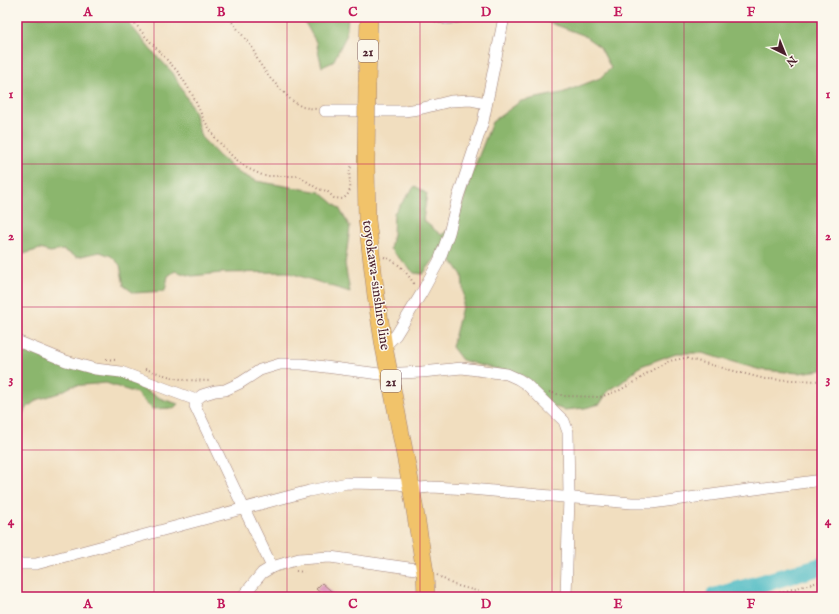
<svg xmlns="http://www.w3.org/2000/svg" width="839" height="614" viewBox="0 0 839 614" font-family="'IM FELL English',serif">
  <rect width="100%" height="100%" fill="#fbf7ec"/>
  <filter id="ink" filterUnits="userSpaceOnUse"><feTurbulence type="fractalNoise" baseFrequency=".025" numOctaves="2"/><feDisplacementMap in="SourceGraphic" scale="8" xChannelSelector="R" yChannelSelector="G"/><feConvolveMatrix kernelMatrix="1 2 1 2 8 2 1 2 1" color-interpolation-filters="sRGB"/></filter>
  <filter id="wash" filterUnits="userSpaceOnUse"><feTurbulence type="fractalNoise" baseFrequency=".012" numOctaves="4" result="noise"/><feDisplacementMap in="SourceGraphic" scale="16" xChannelSelector="R" yChannelSelector="G"/><feGaussianBlur stdDeviation="0.9" result="paint"/><feColorMatrix in="noise" values="0 0 0 0 0 0 0 0 0 0 0 0 0 0 0 0 0 1.4 0 .05"/><feComposite in="paint" operator="in"/></filter>
  <g filter="url(#wash)">
    <rect width="100%" height="100%" fill="#f1debf"/>
    <!-- forest -->
    <g fill="#8bb66d" stroke="#6a6a4c">
      <polygon points="17,17 124,17 150,49 173,73 194,111 201,137 219,156 239,173 256,181 320,192 339,208 350,227 345,264 350,292 287,272 221,273 192,276 175,271 168,276 165,291 134,293 124,286 120,265 111,256 100,252 77,257 63,250 50,252 40,249 17,256"/>
      <polygon points="302,17 348,17 346,36 333,62 322,67 316,42"/>
      <polygon points="538,17 822,17 822,370 799,373 761,370 702,353 676,353 641,366 621,383 608,391 600,404 585,408 564,410 553,406 527,378 514,372 482,366 462,360 452,347 464,299 462,275 447,254 436,257 423,274 414,273 390,249 393,234 394,213 415,186 427,194 423,220 441,235 457,225 468,184 492,122 521,101 562,93 600,78 611,68 600,47 583,35 540,19"/>
      <polygon points="17,347 117,375 136,386 162,399 178,404 174,408 152,409 136,393 106,383 72,386 59,393 37,400 25,409 19,423 17,424"/>
    </g>
    <g fill="none" stroke-linecap="round" stroke-linejoin="round">
      <!-- river -->
      <polyline stroke="#4cbac3" stroke-width="18" points="714,597 822,566"/>
    </g>
    <g id="blocks">
      <!-- building -->
      <polygon fill="#e1a2c1" points="322,583 338,597 325,597 316,589"/>
    </g>
  </g>
  <g filter="url(#ink)">
    <use href="#blocks" fill-opacity="0" stroke="#9e7e75" stroke-width="1"/>
    <g fill="none" stroke-linecap="round" stroke-linejoin="round">
      <defs>
        <g id="street">
          <polyline points="438,17 446,19 460,17"/>
          <polyline points="325,111 404,111 419,109 451,101 471,100 486,103"/>
          <polyline points="17,341 66,361 95,369 121,372 196,400 195,406 272,567 262,573 242,597"/>
          <polyline points="384,347 396,335 421,294 439,261 449,233 458,197 483,122 503,22 502,17"/>
          <polyline points="196,400 202,395 215,391 225,390 240,383 260,370 280,364 302,364 380,374 422,372 462,368 507,374 518,379 526,384 564,421 568,432 569,497 566,597"/>
          <polyline points="17,564 36,564 309,491 347,483 399,484 420,488 431,487 470,489 632,503 652,503 822,480"/>
          <polyline points="272,567 299,559 330,557 416,569 425,572"/>
        </g>
        <g id="primary">
          <polyline points="367,84 369,17"/>
          <polyline points="366,164 367,220 376,296 384,347 411,486 425,572 426,597"/>
        </g>
      </defs>
      <!-- street casing -->
      <use href="#street" stroke="#9e7e75" stroke-width="12"/>
      <!-- primary casing -->
      <use href="#primary" stroke="#9e7e75" stroke-width="18"/>
      <!-- path -->
      <g stroke="#9e7e75" stroke-width="2" stroke-dasharray="1 3" stroke-linecap="butt">
        <path d="M130,17l15,19 34,37 13,21 12,26 12,19 17,18 14,11 17,8h35l19,13 9,2 7,7 9,1c13,-10 4,-18 7,-31l3,-2"/>
        <polyline points="226,17 232,22 252,47 258,61 269,77 291,100 302,107 316,109"/>
        <path d="M384,257c15,5 22,15 31,28"/>
        <polyline points="106,359 116,360"/>
        <polyline points="145,369 171,377 185,380 211,381"/>
        <polyline points="549,392 565,396 600,397 620,390 635,382 652,370 669,361 685,358 765,379 822,381"/>
        <polyline points="296,571 304,572"/>
        <polyline points="437,575 454,585 500,597"/>
        <polyline points="527,597 556,593"/>
        <polyline points="764,597 822,581"/>
      </g>
      <!-- street -->
      <use href="#street" stroke="#fff" stroke-width="11"/>
      <!-- primary -->
      <use href="#primary" stroke="#f1c36a" stroke-width="17"/>
      <defs>
        <polyline id="primary-bridge" points="366,164 367,84"/>
      </defs>
      <!-- primary-bridge casing -->
      <use href="#primary-bridge" stroke="#9e7e75" stroke-width="18" stroke-linecap="butt"/>
      <!-- primary-bridge -->
      <use href="#primary-bridge" stroke="#f1c36a" stroke-width="17"/>
    </g>
  </g>
  <!-- grid -->
  <path fill="none" stroke="#c2185b" stroke-width="1" stroke-opacity="0.55" d="M154,17v580M287,17v580M420,17v580M552,17v580M684,17v580M17,164h805M17,307h805M17,450h805"/>
  <g text-anchor="middle" stroke-width="3" stroke-linejoin="round" paint-order="stroke">
    <!-- shield labels -->
    <g fill="#fbf7ec" stroke="#7f6065" stroke-width="1">
      <rect x="358" y="40" width="20" height="22" rx="3"/>
      <rect x="381" y="370" width="20" height="22" rx="3"/>
    </g>
    <g font-size="13" font-weight="bold" fill="#4a1f2b">
      <text x="368" y="56">21</text>
      <text x="391" y="386">21</text>
    </g>
    <!-- street labels -->
    <g font-size="14" fill="#4a1f2b" stroke="#fbf7ec">
      <text transform="translate(377 285) rotate(82)" y="5">toyokawa-sinshiro line</text>
    </g>
  </g>
  <!-- margin -->
  <rect width="839" height="614" fill="none" stroke="#fbf7ec" stroke-width="44"/>
  <!-- north arrow -->
  <g transform="translate(785 54) rotate(137)" stroke="#fbf7ec" stroke-width="3" paint-order="stroke">
  <path d="M0-3L7 15L0 10L-7 15Z" fill="#4a1f2b"/>
  <text y="-6" font-size="11" font-weight="bold" text-anchor="middle" fill="#4a1f2b">N</text>
  </g>
  <rect x="22" y="22" width="795" height="570" fill="none" stroke="#c2185b" stroke-width="1.5"/>
  <g font-size="13" text-anchor="middle" font-weight="bold" fill="#c2185b">
    <text x="88" y="16">A</text>
    <text x="221" y="16">B</text>
    <text x="353" y="16">C</text>
    <text x="486" y="16">D</text>
    <text x="618" y="16">E</text>
    <text x="751" y="16">F</text>
    <text x="11" y="98">1</text>
    <text x="828" y="98">1</text>
    <text x="11" y="240">2</text>
    <text x="828" y="240">2</text>
    <text x="11" y="383">3</text>
    <text x="828" y="383">3</text>
    <text x="11" y="525">4</text>
    <text x="828" y="525">4</text>
    <text x="88" y="608">A</text>
    <text x="221" y="608">B</text>
    <text x="353" y="608">C</text>
    <text x="486" y="608">D</text>
    <text x="618" y="608">E</text>
    <text x="751" y="608">F</text>
  </g>
</svg>
